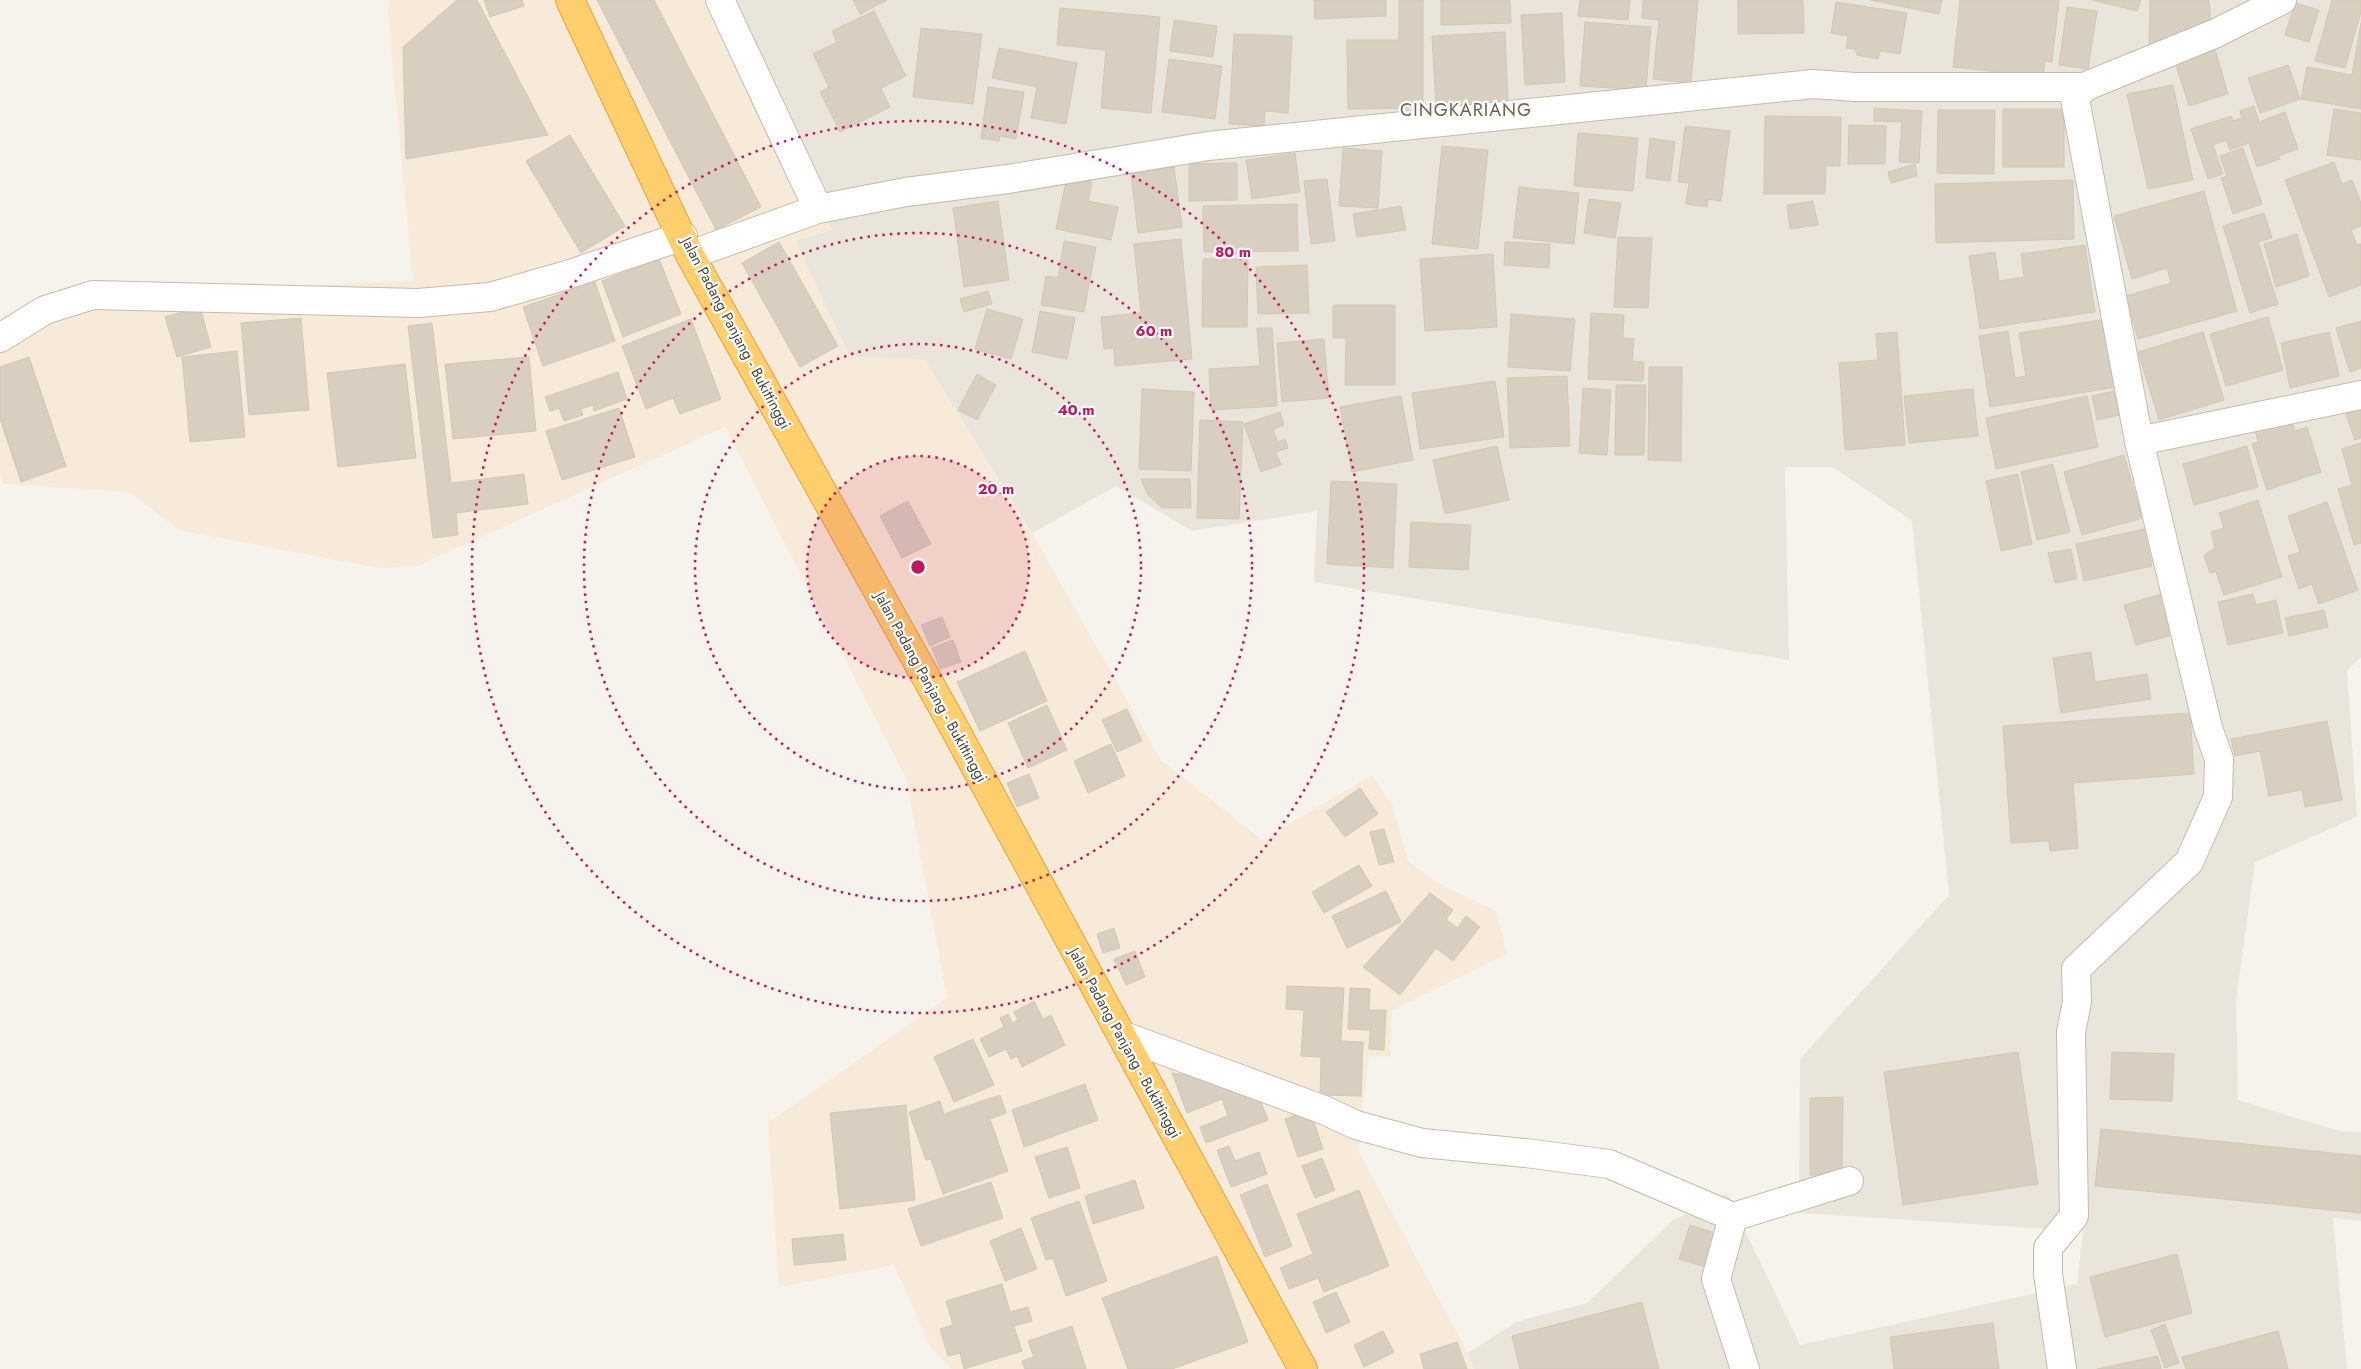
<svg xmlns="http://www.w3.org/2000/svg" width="2361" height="1369" viewBox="0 0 2361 1369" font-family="Jost,sans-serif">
  <rect width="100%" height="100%" fill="#f6f3ec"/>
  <!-- residential -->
  <polygon fill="#eae5da" points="730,0 2361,0 2361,657 2347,671 2357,817 2255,862 2236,1001 2238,1100 2339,1131 2361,1132 2361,1221 2333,1218 2347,1369 1474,1369 1468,1353 1516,1322 1587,1303 1672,1221 1727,1193 1800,1345 2077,1284 2083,1231 1799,1213 1800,1059 1949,895 1912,521 1833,467 1785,467 1789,660 1314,582 1317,511 1192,531 1116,486 1032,533 925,360 850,357 795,241 832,230"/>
  <!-- commercial -->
  <polygon fill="#f7ead8" points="389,0 730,0 832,230 795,241 850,356 925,360 1032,533 1161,760 1262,840 1372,775 1393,806 1408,861 1438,883 1496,911 1507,954 1392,1010 1390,1057 1369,1056 1358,1150 1468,1353 1474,1369 951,1369 931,1348 894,1265 779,1287 768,1123 947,998 906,778 725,427 417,566 380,568 179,530 129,492 4,484 0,474 0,336 77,296 413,281 388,13"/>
  <!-- building -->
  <g fill="#d8cfc1" stroke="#d3c7b4">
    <polygon points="457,0 477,0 548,135 406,159 403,47"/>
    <polygon points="484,0 522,0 524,6 490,17"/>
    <polygon points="597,0 654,0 761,207 716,230"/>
    <polygon points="853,0 887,0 860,14"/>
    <polygon points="1314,0 1386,0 1386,16 1315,19"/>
    <polygon points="1399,0 1423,0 1423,108 1348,109 1347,40 1399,40"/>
    <polygon points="1441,0 1510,0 1511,23 1441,25"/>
    <polygon points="1580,0 1630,0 1628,20 1578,16"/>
    <polygon points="1643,0 1698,0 1691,83 1653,79 1659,20 1642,18"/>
    <polygon points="1738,0 1803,0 1804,33 1738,34"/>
    <polygon points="1870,0 1942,0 1939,14"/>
    <polygon points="1960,0 2059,0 2052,62 2045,61 2043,77 1953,67"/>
    <polygon points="2092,0 2141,0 2137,11"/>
    <polygon points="2150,0 2209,0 2211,22 2149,45"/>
    <polygon points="2332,0 2361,0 2361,12 2345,68 2315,61"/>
    <polygon points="1836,2 1907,13 1900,54 1880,51 1878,59 1857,55 1855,49 1846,48 1848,36 1831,33"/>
    <polygon points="2295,3 2319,10 2309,42 2285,35"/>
    <polygon points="2067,7 2097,11 2088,69 2059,65"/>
    <polygon points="1060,8 1160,17 1151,113 1101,108 1106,50 1057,45"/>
    <polygon points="874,11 906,76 881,88 890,107 840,132 820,92 829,87 813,54 837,42 832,31"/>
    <polygon points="1562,13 1565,82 1525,85 1521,15"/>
    <polygon points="1174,20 1217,26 1213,57 1170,51"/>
    <polygon points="1585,22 1651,27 1646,90 1580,86"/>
    <polygon points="2361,23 2361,109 2301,99 2307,67 2352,75"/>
    <polygon points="921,28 982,34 973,104 913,97"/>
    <polygon points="1505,32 1508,104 1436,107 1432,36"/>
    <polygon points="1234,34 1292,36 1288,113 1265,111 1264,126 1229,124"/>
    <polygon points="999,48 1077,63 1066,124 1031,118 1037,87 992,78"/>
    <polygon points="2215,49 2228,94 2189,106 2175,62"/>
    <polygon points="1169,59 1222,66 1215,119 1162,112"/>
    <polygon points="2288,65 2300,99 2260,113 2248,78"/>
    <polygon points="2173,85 2193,180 2148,189 2127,94"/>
    <polygon points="988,87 1024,92 1016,139 1000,136 999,141 981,138"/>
    <polygon points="2254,106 2259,122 2285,112 2298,149 2278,156 2280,159 2257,167 2249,143 2230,150 2226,140 2213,145 2223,174 2208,179 2191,129 2231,116 2233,121 2242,118 2240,111"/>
    <polygon points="1874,108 1922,111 1919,163 1899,162 1902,122 1874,121"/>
    <rect x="2003" y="109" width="61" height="58"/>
    <polygon points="2334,109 2361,113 2361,160 2327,155"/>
    <polygon points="1938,110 1995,110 1994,174 1937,173"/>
    <polygon points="1765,116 1841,117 1840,166 1826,166 1825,194 1764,194"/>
    <polygon points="1849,125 1886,126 1885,164 1848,164"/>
    <polygon points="1685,126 1730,131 1721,201 1708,199 1707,207 1686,204 1689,183 1678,182"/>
    <polygon points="1578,133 1638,138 1633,191 1574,186"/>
    <polygon points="570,135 625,226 581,253 526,161"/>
    <polygon points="1650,138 1675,142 1670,181 1646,178"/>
    <polygon points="1442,146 1488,150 1478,249 1432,244"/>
    <polygon points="1343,148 1382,151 1378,208 1339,206"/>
    <polygon points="2243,148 2262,204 2233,214 2221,178 2227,176 2220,156"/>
    <polygon points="1295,153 1300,192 1252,199 1246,160"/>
    <polygon points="2334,162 2342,184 2352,180 2361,203 2361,226 2351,230 2357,245 2361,244 2361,285 2329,297 2285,180"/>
    <polygon points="1237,163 1237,200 1189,201 1189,164"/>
    <polygon points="1915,164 1917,176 1891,183 1888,172"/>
    <polygon points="1174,167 1182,227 1138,233 1131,173"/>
    <polygon points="1067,177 1092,182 1088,201 1118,207 1111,240 1056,229"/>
    <polygon points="1327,179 1335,241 1311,244 1304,181"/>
    <polygon points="2073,180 2074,239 1936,243 1935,184"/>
    <polygon points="1519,187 1579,193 1574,244 1513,238"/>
    <polygon points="2204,191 2237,311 2138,339 2126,296 2171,283 2167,268 2132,279 2114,216"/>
    <polygon points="1589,199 1621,203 1615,238 1584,233"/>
    <polygon points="998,201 1009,280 964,287 953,208"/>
    <polygon points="1813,201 1818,225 1790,229 1787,205"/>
    <polygon points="1297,204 1298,251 1204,252 1203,206"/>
    <polygon points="1401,206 1406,230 1357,237 1353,214"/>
    <polygon points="2264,213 2272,238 2258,242 2278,304 2250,313 2223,226"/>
    <polygon points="2297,234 2309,276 2276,287 2264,244"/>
    <polygon points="1618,237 1652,238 1648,308 1614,307"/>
    <polygon points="1181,239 1192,359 1115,366 1114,348 1104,349 1101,317 1141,313 1134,244"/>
    <polygon points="1064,241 1096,247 1084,312 1041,305 1046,276 1058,278"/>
    <polygon points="779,242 838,346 800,367 742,263"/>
    <polygon points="1505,242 1550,244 1549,268 1504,265"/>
    <polygon points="2085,245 2095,312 1980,329 1969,256 1995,252 1999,281 2024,277 2021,254"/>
    <polygon points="1493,254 1497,327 1425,331 1420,259"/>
    <polygon points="659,259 681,314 623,337 602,281"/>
    <polygon points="1203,259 1248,259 1247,327 1202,327"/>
    <polygon points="1307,265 1309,313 1258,314 1256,267"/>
    <polygon points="595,282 615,341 543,366 523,307"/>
    <polygon points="988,291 992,304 964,312 960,299"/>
    <polygon points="1333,305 1395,305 1395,385 1345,385 1346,338 1333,338"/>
    <polygon points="200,307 211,347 177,357 165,317"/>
    <polygon points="987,309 1023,319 1011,359 975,349"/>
    <polygon points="1040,311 1075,318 1067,359 1032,352"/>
    <polygon points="1591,313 1624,315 1623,338 1634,339 1632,361 1644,362 1643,381 1588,379"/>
    <polygon points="1511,314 1575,319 1570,371 1508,367"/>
    <polygon points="2268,317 2283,370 2226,386 2210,334"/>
    <polygon points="301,318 309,410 249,415 241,323"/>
    <polygon points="691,319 721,399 680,414 673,398 646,409 622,346"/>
    <polygon points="2106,319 2117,387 1990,407 1979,336 2008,331 2015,378 2026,376 2019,333"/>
    <polygon points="2361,321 2361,368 2350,372 2336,328"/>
    <polygon points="432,323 451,483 524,474 528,504 456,513 458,535 433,538 408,326"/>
    <polygon points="1257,328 1272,328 1277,406 1211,410 1209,369 1260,366"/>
    <polygon points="1897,332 1905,445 1845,450 1839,363 1878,360 1876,334"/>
    <polygon points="2203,332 2224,400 2159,420 2138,352"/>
    <polygon points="2329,332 2339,376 2290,388 2281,343"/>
    <polygon points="1324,339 1329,398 1282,402 1277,343"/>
    <polygon points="237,351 245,437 190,442 182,357"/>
    <polygon points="29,357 66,466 21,482 0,419 0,367"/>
    <polygon points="529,357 536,431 453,439 445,364"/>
    <polygon points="405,364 416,458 338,467 327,373"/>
    <polygon points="1649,367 1682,367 1681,461 1648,460"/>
    <polygon points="618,372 627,399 594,411 593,405 581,409 583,415 564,421 559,408 550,411 545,397"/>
    <polygon points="977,374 996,385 977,420 958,410"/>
    <polygon points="1567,376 1570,446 1510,448 1507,378"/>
    <polygon points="1495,381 1504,437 1420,449 1412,393"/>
    <polygon points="1616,385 1646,385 1644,455 1615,455"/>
    <polygon points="1583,388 1611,390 1607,455 1579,453"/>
    <polygon points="1142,389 1194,392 1191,471 1139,469"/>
    <polygon points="1973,389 1978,436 1909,443 1904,396"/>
    <polygon points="2119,390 2124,414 2097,420 2092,396"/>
    <polygon points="1401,396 1413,460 1352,472 1340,407"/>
    <polygon points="2087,396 2098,447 1996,469 1986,418"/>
    <polygon points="619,408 635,457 562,480 546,431"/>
    <polygon points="2361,409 2361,438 2355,440 2346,414"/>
    <polygon points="1280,412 1284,425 1273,429 1278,442 1285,439 1288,448 1276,452 1281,465 1261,472 1244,424"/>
    <polygon points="2291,418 2295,431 2307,427 2321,472 2267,490 2252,444 2258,442 2255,430"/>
    <polygon points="1200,420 1243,422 1239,519 1197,518"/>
    <polygon points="2361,443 2361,543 2354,545 2338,489 2352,485 2342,449"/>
    <polygon points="1497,446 1509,500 1445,514 1433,460"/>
    <polygon points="2247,446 2258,487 2194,505 2183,464"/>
    <polygon points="2124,455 2142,518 2082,535 2064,472"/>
    <polygon points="2053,464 2070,532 2037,540 2021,472"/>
    <polygon points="2018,474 2032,544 2001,551 1986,481"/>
    <polygon points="1141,479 1190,479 1191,508 1162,508 1148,495"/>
    <polygon points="1331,481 1397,484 1393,568 1327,564"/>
    <polygon points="2258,500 2282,577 2224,595 2216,572 2210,573 2204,555 2215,548 2211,532 2224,528 2219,513"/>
    <polygon points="908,501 931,544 902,558 880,516"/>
    <polygon points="2327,502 2358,590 2319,604 2312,584 2299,589 2288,556 2300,552 2288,516"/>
    <polygon points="1411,522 1471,525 1468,570 1409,567"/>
    <polygon points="2144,529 2152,566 2084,581 2076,544"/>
    <polygon points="2071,549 2077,579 2055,583 2048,553"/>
    <polygon points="2168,592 2180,633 2136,645 2124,605"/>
    <polygon points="2253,594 2256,605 2276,600 2283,633 2228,645 2218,602"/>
    <polygon points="2324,610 2328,627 2289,636 2285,618"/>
    <polygon points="942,617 950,637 930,646 921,625"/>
    <polygon points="953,640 961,662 940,669 932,648"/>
    <polygon points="1025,651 1047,701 980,731 957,682"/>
    <polygon points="2091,652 2095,682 2147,674 2151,699 2061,713 2053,658"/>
    <polygon points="1047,705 1067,750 1028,768 1008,723"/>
    <polygon points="1127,709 1142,741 1117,752 1102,720"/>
    <polygon points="2190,713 2194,774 2073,783 2078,848 2050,851 2049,841 2011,843 2003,726"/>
    <polygon points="2327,721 2342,800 2305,807 2302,790 2269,796 2260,751 2235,756 2231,739"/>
    <polygon points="1111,744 1125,776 1088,793 1074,761"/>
    <polygon points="1029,774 1039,798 1017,807 1007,783"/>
    <polygon points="1360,788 1378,814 1345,837 1326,812"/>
    <polygon points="1384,829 1394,862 1379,865 1370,832"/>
    <polygon points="1359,865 1372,886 1324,913 1312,892"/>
    <polygon points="1386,891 1401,922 1347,948 1332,916"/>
    <polygon points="1430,893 1453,910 1446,919 1457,928 1466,916 1480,927 1453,961 1436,948 1400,995 1363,967"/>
    <polygon points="1114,928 1120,948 1103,953 1097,934"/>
    <polygon points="1135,951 1145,977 1126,985 1114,959"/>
    <polygon points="1287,986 1344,988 1341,1041 1363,1042 1361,1096 1320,1095 1321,1057 1301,1056 1304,1010 1286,1009"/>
    <polygon points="1350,988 1370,989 1369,1010 1386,1010 1384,1050 1369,1049 1370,1030 1348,1029"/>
    <polygon points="1034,1001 1043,1019 1051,1015 1065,1045 1022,1067 1017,1056 1011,1059 1006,1049 989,1057 980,1039 1004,1027 1000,1018 1008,1014 1012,1023 1018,1020 1014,1012"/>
    <polygon points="973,1039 994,1085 954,1102 934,1057"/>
    <polygon points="2018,1052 2038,1184 1903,1205 1884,1072"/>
    <polygon points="2112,1052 2174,1054 2172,1101 2110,1099"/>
    <polygon points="1172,1073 1255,1087 1268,1120 1206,1143 1200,1127 1228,1116 1222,1099 1187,1113"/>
    <polygon points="1085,1084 1098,1120 1024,1147 1012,1110"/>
    <polygon points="1000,1095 1006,1113 990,1119 1008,1171 943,1194 931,1159 926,1160 909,1112 940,1101 944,1114"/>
    <polygon points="1843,1097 1842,1175 1810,1175 1810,1098"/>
    <polygon points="906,1105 915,1200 840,1209 830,1113"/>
    <polygon points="1310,1110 1323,1149 1298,1157 1285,1119"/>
    <polygon points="2101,1129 2361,1156 2361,1213 2095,1186"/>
    <polygon points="1229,1146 1235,1161 1259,1152 1267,1174 1231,1187 1217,1150"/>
    <polygon points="1067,1147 1080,1188 1049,1198 1035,1157"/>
    <polygon points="1322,1158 1335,1190 1315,1198 1302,1166"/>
    <polygon points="1135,1180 1144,1208 1093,1224 1085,1196"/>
    <polygon points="991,1182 1003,1218 921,1246 908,1209"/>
    <polygon points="1267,1184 1292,1246 1265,1257 1240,1195"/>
    <polygon points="1359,1190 1389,1266 1324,1292 1318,1278 1289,1289 1280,1268 1313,1254 1297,1214"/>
    <polygon points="1079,1201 1107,1281 1066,1296 1053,1258 1046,1260 1031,1218"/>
    <polygon points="1690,1225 1722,1235 1712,1269 1679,1259"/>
    <polygon points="1021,1228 1037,1269 1005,1281 990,1241"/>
    <polygon points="843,1234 846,1260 794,1265 792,1239"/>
    <polygon points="2177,1254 2192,1313 2105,1337 2090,1277"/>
    <polygon points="1217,1256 1248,1342 1172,1369 1128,1369 1102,1298"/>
    <polygon points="1002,1284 1010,1312 1028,1307 1032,1321 1014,1326 1022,1351 964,1369 960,1353 948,1356 940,1329 953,1325 946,1301"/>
    <polygon points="1336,1292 1350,1322 1326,1333 1313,1302"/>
    <polygon points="1642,1302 1659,1369 1520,1369 1512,1336"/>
    <polygon points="1993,1323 1999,1369 1894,1369 1890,1337"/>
    <polygon points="2165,1324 2179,1363 2165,1368 2151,1330"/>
    <polygon points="1072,1326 1086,1369 1025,1369 1022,1361 1034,1357 1028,1341"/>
    <polygon points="1383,1331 1394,1352 1364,1367 1354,1345"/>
    <polygon points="2278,1331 2288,1369 2186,1369 2182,1357"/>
    <polygon points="1457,1342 1467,1369 1424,1369 1420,1354"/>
    <polygon points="2158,1356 2161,1369 2097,1369"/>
  </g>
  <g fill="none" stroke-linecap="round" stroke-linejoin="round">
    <defs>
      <g id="minor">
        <polyline points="720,0 818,209"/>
        <polyline points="2084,87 2214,34 2282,0"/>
        <polyline points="690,255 818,209 906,192 1008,179 1208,146 1813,84 1855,87 2084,87 2075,99 2139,441 2208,728 2219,759 2218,797 2189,862 2076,969 2077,1002 2071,1032 2074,1216 2048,1248 2048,1274 2062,1369"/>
        <polyline points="0,338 45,310 93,295 418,303 490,297 567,275 683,236"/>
        <polyline points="2139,441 2361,395"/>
        <polyline points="1121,1035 1324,1110 1356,1125 1422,1143 1526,1153 1609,1164 1733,1217"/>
        <polyline points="1745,1369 1716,1279 1733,1217 1849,1181"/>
      </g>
      <polyline id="highway" points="570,0 690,255 951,722 1303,1369"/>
    </defs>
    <!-- minor casing -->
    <use href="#minor" stroke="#c2bbae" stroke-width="30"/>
    <!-- highway casing -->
    <use href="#highway" stroke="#e0a43c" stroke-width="30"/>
    <!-- minor -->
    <use href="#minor" stroke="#fff" stroke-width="28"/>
    <!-- highway -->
    <use href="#highway" stroke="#ffcf6e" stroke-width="28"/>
  </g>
  <!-- distance rings -->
  <circle cx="918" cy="567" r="111" fill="#c2185b" fill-opacity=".12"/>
  <g fill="none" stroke="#c2185b" stroke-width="2.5" stroke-dasharray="2.5 5">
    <circle cx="918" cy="567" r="111"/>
    <circle cx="918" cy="567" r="223"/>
    <circle cx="918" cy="567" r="334"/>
    <circle cx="918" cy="567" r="446"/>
  </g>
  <g text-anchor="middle" stroke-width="4.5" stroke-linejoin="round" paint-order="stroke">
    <!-- street labels -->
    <g font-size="15" fill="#4b4439" stroke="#fff">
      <text transform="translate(736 333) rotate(62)" y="5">Jalan Padang Panjang - Bukittinggi</text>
      <text transform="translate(931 687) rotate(61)" y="5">Jalan Padang Panjang - Bukittinggi</text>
      <text transform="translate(1125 1043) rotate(61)" y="5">Jalan Padang Panjang - Bukittinggi</text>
    </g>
    <!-- quarter labels -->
    <g font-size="18" letter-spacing="1" fill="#6e6250" stroke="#fff">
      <text x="1466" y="116">CINGKARIANG</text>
    </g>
  </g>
  <circle cx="918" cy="567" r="8" fill="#c2185b" stroke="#fff" stroke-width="2.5"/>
  <g font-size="15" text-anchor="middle" font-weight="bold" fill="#c2185b" stroke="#fff" stroke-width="4.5" stroke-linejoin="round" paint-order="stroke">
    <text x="1233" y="257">80 m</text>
    <text x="1154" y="336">60 m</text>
    <text x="1076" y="415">40 m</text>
    <text x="996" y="494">20 m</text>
  </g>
</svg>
